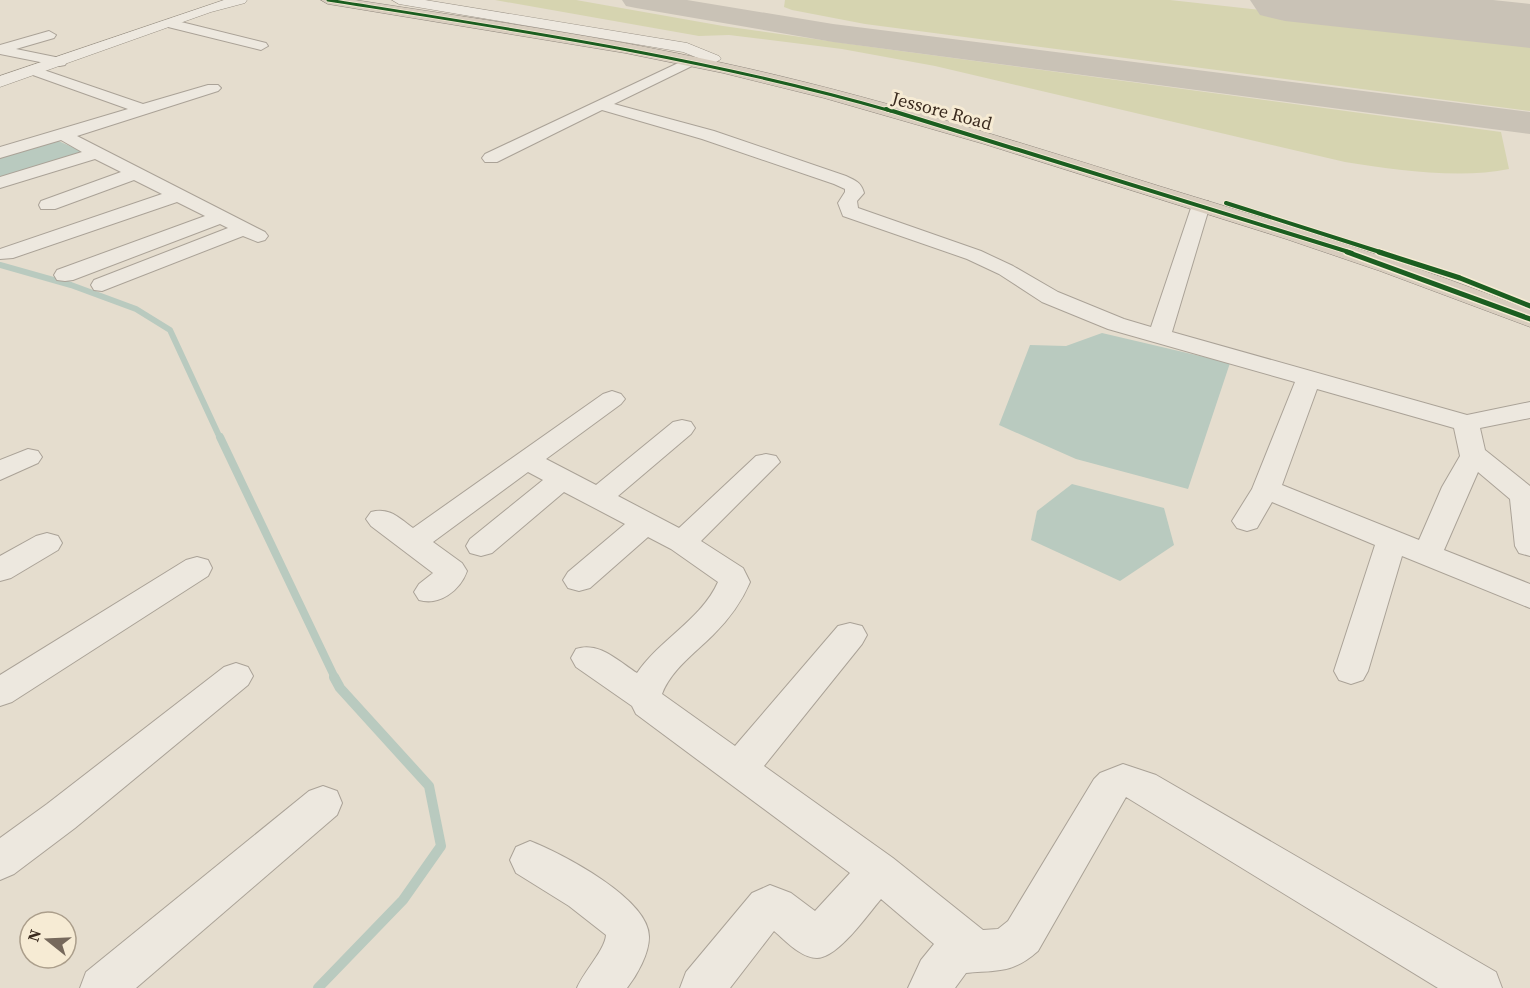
<svg xmlns="http://www.w3.org/2000/svg" width="1530" height="988" viewBox="0 0 1530 988" font-family="'Source Serif 4',serif">
  <rect width="100%" height="100%" fill="#e5ddce"/>
  <!-- green -->
  <g fill="#d6d4b0">
    <path d="M495,0h81l147,26 148,21 630,85 8,37c-48,10 -116,1 -164,-7l-410,-96 -93,-17 -113,-14 -30,1z"/>
    <polygon points="785,0 1170,0 1470,33 1472,41 1530,47 1530,111 865,24 792,10 784,7"/>
    <polygon points="1399,0 1481,0 1492,6 1463,4 1464,7"/>
  </g>
  <!-- water -->
  <g fill="#b9cabf">
    <polygon points="54,139 88,154 0,182 0,155"/>
    <polygon points="1102,333 1230,363 1188,489 1076,459 999,425 1030,345 1066,346"/>
    <polygon points="1072,484 1164,508 1174,545 1120,581 1031,540 1037,511"/>
  </g>
  <g fill="none" stroke-linecap="round" stroke-linejoin="round">
    <!-- stream-far2 -->
    <polyline stroke="#b9cabf" stroke-width="6" points="0,265 71,285 136,309 170,330 220,438"/>
    <!-- stream-far1 -->
    <polyline stroke="#b9cabf" stroke-width="8" points="220,437 335,678"/>
    <!-- stream -->
    <polyline stroke="#b9cabf" stroke-width="10" points="318,988 403,900 441,846 429,786 340,688 334,677"/>
    <!-- taxiway -->
    <polygon fill="#c9c2b6" fill-rule="evenodd" points="622,0 687,0 833,24 1530,112 1530,134 833,42 636,8 626,6"/>
    <!-- runway -->
    <polygon fill="#c9c2b6" fill-rule="evenodd" points="1250,0 1493,0 1530,4 1530,48 1285,21 1260,15"/>
    <defs>
      <g id="street">
        <polygon points="169,19 266,43 268,46 261,50 164,26 163,23"/>
        <polygon points="49,31 56,35 54,38 16,49 65,59 67,62 65,65 60,66 0,54 0,45"/>
        <path d="M691,57l7,4 -2,3 -82,40 100,27 132,45c10,5 15,6 18,17l-7,8 1,7 123,43 32,15 45,26 66,27 27,8 41,-122 2,-4h14l2,4 -38,127 295,83 63,-13v16l-50,10 5,22 45,36v70l-11,-3 -4,-7 -5,-47 -32,-27 -34,78 86,34v24l-128,-52 -34,115 -5,9 -12,4 -12,-4 -5,-9 41,-126 -103,-43 -15,26 -10,3 -10,-3 -5,-7 20,-32 43,-107 -187,-53 -66,-27 -43,-28 -32,-15 -124,-43 -5,-13 7,-11v-3l-11,-5 -132,-45 -100,-29 -105,52h-12l-3,-4 3,-4zM1317,389l137,39 6,28 -18,31 -23,53 -137,-55z"/>
        <polygon points="35,67 143,104 208,85 218,85 221,88 218,91 77,136 265,232 268,236 265,240 258,242 243,236 102,291 94,290 91,285 94,280 228,228 220,224 73,280 65,281 57,280 54,275 57,270 205,216 177,202 13,258 0,259 0,249 162,194 134,180 55,209 41,209 39,205 41,201 121,172 95,159 0,188 0,177 82,152 61,140 0,158 0,147 128,109 30,74 28,71 30,68"/>
        <path d="M612,391l9,3 4,5 -4,5 -75,55 50,26 77,-63 9,-2 9,2 4,6 -4,6 -73,62 61,32 77,-72 10,-2 10,2 4,6 -79,79 42,27 7,14c-9,21 -21,37 -37,53 -18,18 -42,35 -51,59l73,52 103,-120 12,-3 12,3 5,9 -5,9 -98,122 129,92 90,72 15,-1 10,-8 86,-142 6,-6 23,-9 33,11 340,197 6,16h-64l-312,-191 -88,154c-26,23 -41,19 -72,22l-11,15h-47l13,-28 13,-16 -53,-45c-13,15 -43,59 -64,59 -16,0 -31,-17 -43,-27l-44,57h-50l6,-16 66,-79 18,-8 21,8 24,18 35,-38 -214,-159 -4,-8 -56,-39 -5,-9 5,-9c23,-8 42,12 61,24 22,-33 65,-54 81,-91l-47,-33 -23,-12 -58,51 -11,3 -11,-3 -5,-8 5,-8 57,-48 -61,-32 -72,61 -11,3 -11,-3 -4,-7 4,-7 73,-59 -15,-8 -95,70 29,21 5,8c-7,20 -28,35 -48,29l-5,-8 5,-8 14,-11 -62,-47 -5,-7 5,-7c18,-5 27,5 42,16l190,-134z"/>
        <polygon points="28,449 38,451 42,457 38,463 0,480 0,460"/>
        <polygon points="47,533 58,536 62,543 58,550 11,578 0,581 0,556 36,536"/>
        <polygon points="197,557 208,560 212,568 208,576 12,702 0,706 0,675 186,560"/>
        <polygon points="236,663 248,667 253,676 248,685 75,828 14,874 0,880 0,838 47,804 224,667"/>
        <polygon points="323,786 337,791 342,803 337,815 136,988 80,988 86,972 309,791"/>
        <path d="M530,841c31,12 120,58 119,96 0,17 -12,38 -22,51h-50c7,-17 28,-38 29,-53l-37,-29 -53,-33 -6,-13 6,-13z"/>
      </g>
      <g id="secondary">
        <polygon points="224,0 247,0 245,3 211,12 0,87 0,76"/>
        <polygon points="392,0 425,0 687,43 719,56 721,59 713,64 683,52 399,4"/>
      </g>
      <path id="highway" d="M321,0h34c123,19 247,36 368,63 148,32 292,78 436,123 125,38 249,76 371,124v17l-150,-56 -94,-32 -302,-95 -160,-46 -101,-25 -98,-20 -297,-49z"/>
    </defs>
    <!-- street casing -->
    <use href="#street" stroke="#aaa297" stroke-width="2"/>
    <!-- secondary casing -->
    <use href="#secondary" stroke="#9a9286" stroke-width="1"/>
    <!-- highway casing -->
    <use href="#highway" stroke="#90887e" stroke-width="1"/>
    <!-- street -->
    <use href="#street" fill="#ede8df" fill-rule="evenodd"/>
    <!-- secondary -->
    <use href="#secondary" fill="#ede8df" fill-rule="evenodd"/>
    <!-- highway -->
    <use href="#highway" fill="#d8cdbe" fill-rule="evenodd"/>
    <defs>
      <path id="cycleway-far2" d="M328,0c189,30 379,58 563,111"/>
      <g id="cycleway-far1">
        <polyline points="886,109 1352,253"/>
        <polyline points="1226,203 1383,253"/>
      </g>
      <g id="cycleway">
        <polyline points="1347,252 1530,319"/>
        <polyline points="1379,252 1460,278 1530,306"/>
      </g>
    </defs>
    <!-- cycleway-far2 casing -->
    <use href="#cycleway-far2" stroke="#f6ebd4" stroke-width="4.5"/>
    <!-- cycleway-far1 casing -->
    <use href="#cycleway-far1" stroke="#f6ebd4" stroke-width="6"/>
    <!-- cycleway casing -->
    <use href="#cycleway" stroke="#f6ebd4" stroke-width="8"/>
    <!-- cycleway-far2 -->
    <use href="#cycleway-far2" stroke="#1b5e20" stroke-width="3"/>
    <!-- cycleway-far1 -->
    <use href="#cycleway-far1" stroke="#1b5e20" stroke-width="4"/>
    <!-- cycleway -->
    <use href="#cycleway" stroke="#1b5e20" stroke-width="5"/>
  </g>
  <g text-anchor="middle" stroke-width="6" stroke-linejoin="round" paint-order="stroke">
    <!-- far-street labels -->
    <g font-size="18" fill="#3a2a1e" stroke="#f6ebd4">
      <text transform="translate(942 111) rotate(15)" y="6">Jessore Road</text>
    </g>
  </g>
  <!-- north arrow -->
  <g transform="translate(48 940) rotate(288)"><circle r="28" fill="#f6ebd4" stroke="#ab9e8b" stroke-width="1.5"/>
  <path d="M0-4.5L10 22L0 15L-10 22Z" fill="#76695c"/>
  <text y="-9" font-size="16" font-weight="bold" text-anchor="middle" fill="#3a2a1e">N</text>
  </g>
</svg>
